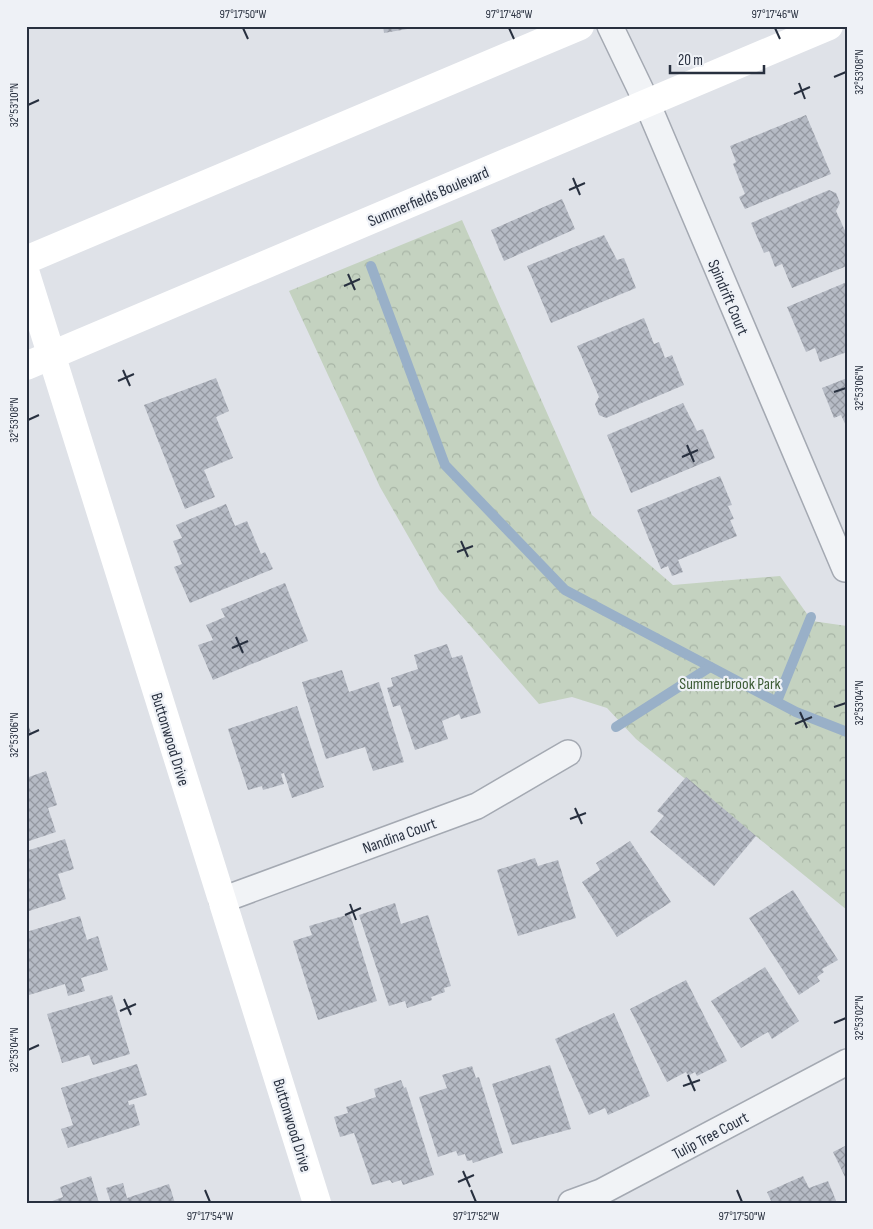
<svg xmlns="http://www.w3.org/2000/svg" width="873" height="1229" viewBox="0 0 873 1229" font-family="'Sofia Sans Condensed',sans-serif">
  <defs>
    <pattern id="forest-crowns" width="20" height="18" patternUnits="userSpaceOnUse" patternTransform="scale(1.25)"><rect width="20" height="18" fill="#c4d2c0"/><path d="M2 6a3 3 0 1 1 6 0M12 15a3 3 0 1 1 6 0" fill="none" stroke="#a8b5a6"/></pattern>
    <pattern id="building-cross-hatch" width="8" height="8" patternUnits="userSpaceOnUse" patternTransform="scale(1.25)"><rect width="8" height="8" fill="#b6bbc5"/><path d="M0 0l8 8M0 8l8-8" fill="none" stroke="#9498a1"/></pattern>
  </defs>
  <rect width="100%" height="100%" fill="#dfe2e8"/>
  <!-- forest -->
  <polygon fill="url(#forest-crowns)" points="462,220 592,515 673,585 780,576 812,621 847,626 847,910 636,739 607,708 572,697 539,704 439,590 380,487 289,291"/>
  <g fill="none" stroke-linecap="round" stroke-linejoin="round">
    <!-- stream -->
    <g stroke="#99b0c8" stroke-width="10">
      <polyline points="371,266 445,465 565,590 796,712 847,732"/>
      <polyline points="777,701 811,617"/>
      <polyline points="616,727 710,667"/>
    </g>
  </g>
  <!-- building -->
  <g fill="url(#building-cross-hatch)">
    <polygon points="383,26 419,26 419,27 384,33"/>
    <polygon points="806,115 831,174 745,209 739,197 745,194 733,164 736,162 730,146"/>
    <polygon points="829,190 836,193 840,203 836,211 847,235 847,266 792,288 782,264 775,267 769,251 764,253 751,223"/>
    <polygon points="562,199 575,229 504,261 491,230"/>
    <polygon points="604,235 617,260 624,258 636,288 551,323 527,266"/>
    <polygon points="847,282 847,352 820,362 815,348 806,352 787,307"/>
    <polygon points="644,318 654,344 659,342 665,358 672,355 684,385 606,418 599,415 595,404 599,397 577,346"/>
    <polygon points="216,378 229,411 216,417 233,458 204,470 215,497 185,509 144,405"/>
    <polygon points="847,378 847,428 841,415 834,418 822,388"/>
    <polygon points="683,403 697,431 703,429 715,458 631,493 607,435"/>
    <polygon points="720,476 732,505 728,506 734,519 730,520 737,536 678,560 683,572 672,576 668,566 661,569 637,510"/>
    <polygon points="226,504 235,526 247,521 261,554 265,552 273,569 190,603 174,567 182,564 173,541 182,538 176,525"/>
    <polygon points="285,583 308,641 213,680 198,645 213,640 206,625 225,617 221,609"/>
    <polygon points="447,644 452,658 462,655 481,713 461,719 459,714 442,721 448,739 415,750 400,705 393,707 387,688 393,686 391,678 418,669 414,655"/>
    <polygon points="342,670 349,692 379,682 404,762 373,771 365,747 326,759 302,682"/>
    <polygon points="297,706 324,787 292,798 284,773 281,774 284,784 263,790 262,786 248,790 228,729"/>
    <polygon points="26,719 32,735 26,736"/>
    <polygon points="46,771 57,805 48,808 56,832 26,842 26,778"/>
    <polygon points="686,777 756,836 714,886 650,832 664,816 657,811"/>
    <polygon points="65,839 74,869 58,874 66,899 26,912 26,851"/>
    <polygon points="630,841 671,902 617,937 582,882 600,870 596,863"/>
    <polygon points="535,858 538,866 558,860 576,918 518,936 497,870"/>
    <polygon points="793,890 838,960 822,969 824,972 817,977 820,981 799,995 749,918"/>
    <polygon points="395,903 401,924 428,915 451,986 444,988 445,992 431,997 432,1000 407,1008 405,1001 389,1006 359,915"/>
    <polygon points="350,914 377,1001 318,1020 293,941 312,935 309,926"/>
    <polygon points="80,916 87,940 98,936 108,970 81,978 85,991 68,996 65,984 29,995 26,985 26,932"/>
    <polygon points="765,967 799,1021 772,1039 768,1032 741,1048 711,1001"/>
    <polygon points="686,980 727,1061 697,1076 695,1072 688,1076 686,1072 667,1082 630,1009"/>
    <polygon points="112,995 130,1054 93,1065 89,1055 62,1063 47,1014"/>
    <polygon points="614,1013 650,1096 608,1115 605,1108 589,1115 555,1039"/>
    <polygon points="137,1064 147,1095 128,1101 129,1105 134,1104 140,1125 68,1148 61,1129 73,1125 61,1088"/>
    <polygon points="550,1065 571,1129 512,1145 492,1084"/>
    <polygon points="472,1066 476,1078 479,1077 503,1153 473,1163 472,1160 467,1161 465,1154 458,1156 456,1151 438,1157 419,1097 447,1088 442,1075"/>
    <polygon points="401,1080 404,1088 406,1087 434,1175 403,1185 401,1180 392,1183 390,1180 372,1185 354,1133 340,1137 334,1117 348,1113 346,1107 376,1097 374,1089"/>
    <polygon points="847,1145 847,1181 833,1152"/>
    <polygon points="91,1176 99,1203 47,1203 63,1197 60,1187"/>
    <polygon points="803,1176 809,1188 828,1181 837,1203 772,1203 767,1192"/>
    <polygon points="123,1183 127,1198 169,1184 175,1203 111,1203 106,1188"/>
  </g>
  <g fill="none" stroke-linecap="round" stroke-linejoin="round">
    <defs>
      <g id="street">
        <polyline points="610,26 647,103 845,569"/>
        <polyline points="222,900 477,806 568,753"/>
        <polyline points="571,1203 601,1192 847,1062"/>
      </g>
    </defs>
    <!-- street casing -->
    <use href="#street" stroke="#a4a9b2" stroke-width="28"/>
    <!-- street -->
    <use href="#street" stroke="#f1f3f6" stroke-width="25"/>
    <!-- secondary -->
    <g stroke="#fff" stroke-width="28">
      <polyline points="26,260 580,26"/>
      <polyline points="26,274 317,1203"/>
      <polyline points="26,366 829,26"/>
    </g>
  </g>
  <!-- ticks -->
  <path fill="none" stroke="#28303f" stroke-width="2" d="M243,28l5,11M509,28l5,11M775,28l5,11M834,77l12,-5M799,83l6,16M794,94l16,-7M28,105l11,-5M573,178l7,17M569,190l16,-7M348,274l7,16M344,286l16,-7M123,370l7,16M118,381l16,-7M834,392l12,-4M28,420l11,-5M687,445l7,17M682,457l16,-7M461,541l7,16M457,552l16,-6M236,637l7,16M232,648l16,-7M834,707l12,-4M800,712l7,16M795,724l17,-7M28,735l11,-5M575,808l7,16M570,819l16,-6M350,904l6,16M345,915l16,-7M124,999l7,16M120,1011l16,-7M834,1023l12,-5M28,1050l11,-5M688,1075l7,16M683,1086l17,-6M463,1171l7,16M458,1182l16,-7M205,1190l5,12M471,1190l5,12M737,1190l5,12"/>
  <g text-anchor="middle" stroke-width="4.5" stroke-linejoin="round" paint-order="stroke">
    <!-- street labels -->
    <g font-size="16" fill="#28303f" stroke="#eef1f6">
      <text transform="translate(428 196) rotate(-23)" y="6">Summerfields Boulevard</text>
      <text transform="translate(729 297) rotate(67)" y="6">Spindrift Court</text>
      <text transform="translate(171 739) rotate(73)" y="6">Buttonwood Drive</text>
      <text transform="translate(399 835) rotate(-20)" y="6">Nandina Court</text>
      <text transform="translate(293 1125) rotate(73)" y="6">Buttonwood Drive</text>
      <text transform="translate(710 1135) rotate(-28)" y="6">Tulip Tree Court</text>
    </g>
    <!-- park labels -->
    <g font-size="16" fill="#3c5b35" stroke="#eef1f6">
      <text x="730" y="689">Summerbrook Park</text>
    </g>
  </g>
  <!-- border -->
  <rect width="873" height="1229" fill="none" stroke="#eef1f6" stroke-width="55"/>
  <!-- scale -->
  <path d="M670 65v8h94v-8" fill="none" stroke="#28303f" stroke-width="2.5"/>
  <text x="678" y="65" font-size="15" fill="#28303f" stroke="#eef1f6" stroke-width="4" paint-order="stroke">20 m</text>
  <rect x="28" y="28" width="818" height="1174" fill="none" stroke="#28303f" stroke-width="2"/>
  <g font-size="12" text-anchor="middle" fill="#28303f">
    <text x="243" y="18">97°17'50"W</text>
    <text x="509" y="18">97°17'48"W</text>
    <text x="775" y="18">97°17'46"W</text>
    <text transform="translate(859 72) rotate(-90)" y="4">32°53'08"N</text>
    <text transform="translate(14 105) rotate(-90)" y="4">32°53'10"N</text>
    <text transform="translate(859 388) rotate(-90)" y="4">32°53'06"N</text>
    <text transform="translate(14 420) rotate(-90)" y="4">32°53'08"N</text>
    <text transform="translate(859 703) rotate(-90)" y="4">32°53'04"N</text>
    <text transform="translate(14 735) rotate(-90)" y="4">32°53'06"N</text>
    <text transform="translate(859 1018) rotate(-90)" y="4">32°53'02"N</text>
    <text transform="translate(14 1050) rotate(-90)" y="4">32°53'04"N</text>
    <text x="210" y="1220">97°17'54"W</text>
    <text x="476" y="1220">97°17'52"W</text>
    <text x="742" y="1220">97°17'50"W</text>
  </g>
</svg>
